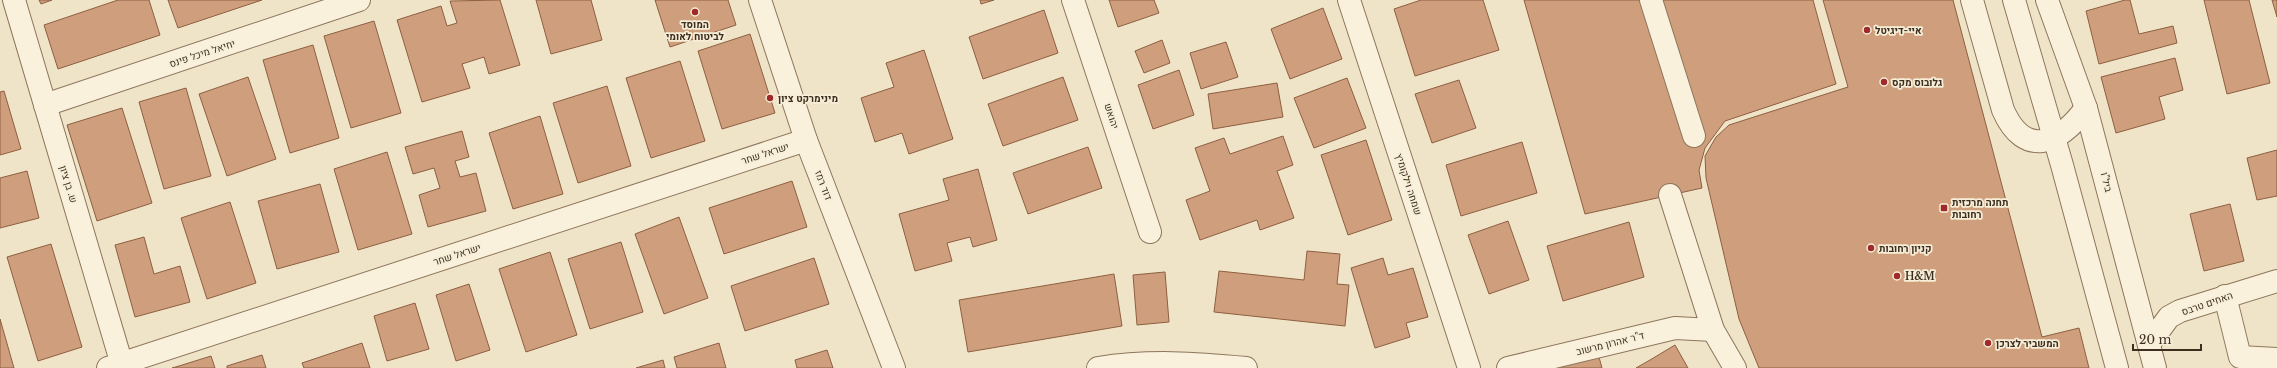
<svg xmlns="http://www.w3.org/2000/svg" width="2277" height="368" viewBox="0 0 2277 368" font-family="'Libre Baskerville',Heebo,serif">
  <rect width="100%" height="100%" fill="#f0e4c8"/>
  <!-- building -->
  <g fill="#cf9f7d" stroke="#8d5f41">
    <polygon points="39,0 52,0 41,4"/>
    <polygon points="118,0 149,0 160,35 58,69 44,25"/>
    <polygon points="168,0 262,0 178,28"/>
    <polygon points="500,0 520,65 489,74 484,57 462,64 470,88 422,102 397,20 441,6 447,26 457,23 450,1"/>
    <polygon points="536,0 591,0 602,40 551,54"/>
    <polygon points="655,0 728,0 736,25 670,47"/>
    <polygon points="980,0 994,0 981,4"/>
    <polygon points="1109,0 1154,0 1159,13 1118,27"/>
    <polygon points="1421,0 1483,0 1499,50 1415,76 1394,9"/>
    <polygon points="1524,0 1813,0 1836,84 1725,121 1705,148 1699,170 1702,188 1585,214"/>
    <polygon points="1823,0 1953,0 2042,337 2079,328 2089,368 1759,368 1739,319 1706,178 1705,156 1716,137 1729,125 1848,87"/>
    <polygon points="2125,0 2130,0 2139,34 2173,26 2177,43 2099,64 2086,11"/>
    <polygon points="2204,0 2249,0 2270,83 2227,94"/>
    <polygon points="2272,0 2277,0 2277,17"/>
    <polygon points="1323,8 1342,59 1290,79 1271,29"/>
    <polygon points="1044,10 1058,53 983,79 969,37"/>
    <polygon points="374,21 401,113 351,128 324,36"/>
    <polygon points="750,34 775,113 722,129 698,51"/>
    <polygon points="1162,40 1170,63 1144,73 1135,51"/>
    <polygon points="1226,42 1238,77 1201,89 1190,53"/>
    <polygon points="313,45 339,138 290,153 263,60"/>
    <polygon points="924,50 953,139 909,154 902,133 875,142 861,98 894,87 886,63"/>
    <polygon points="2175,58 2183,90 2159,97 2165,119 2116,133 2101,77"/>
    <polygon points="680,61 705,141 651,158 626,78"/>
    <polygon points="1179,70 1194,115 1153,129 1138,85"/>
    <polygon points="248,77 276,159 227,176 199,94"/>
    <polygon points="1063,77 1078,120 1003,146 988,104"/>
    <polygon points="1347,78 1366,128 1314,148 1294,98"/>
    <polygon points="1459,80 1476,128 1432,143 1415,94"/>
    <polygon points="1277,83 1283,117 1213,129 1208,94"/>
    <polygon points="607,86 631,166 578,183 553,103"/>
    <polygon points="186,88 211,176 164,189 139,102"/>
    <polygon points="4,91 21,149 0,155 0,92"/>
    <polygon points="122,108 152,203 97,221 67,125"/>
    <polygon points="540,116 563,194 513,209 489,133"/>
    <polygon points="462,131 469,157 455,161 460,177 476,173 486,211 428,227 419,195 440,188 434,168 413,174 405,147"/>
    <polygon points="1283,136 1293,165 1277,171 1294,218 1260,230 1257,220 1200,240 1186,200 1210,191 1195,148 1224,138 1230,154"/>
    <polygon points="1366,140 1392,220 1348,235 1321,155"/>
    <polygon points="1522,142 1537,193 1461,216 1446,165"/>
    <polygon points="1088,147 1102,188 1028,214 1013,173"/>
    <polygon points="2277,150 2277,196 2257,200 2247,158"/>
    <polygon points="387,152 412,234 358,250 334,169"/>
    <polygon points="978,169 997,240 973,247 970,237 947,243 952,261 915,271 899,214 949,200 943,179"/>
    <polygon points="27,171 39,218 0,228 0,178"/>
    <polygon points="792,181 807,227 724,254 709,208"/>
    <polygon points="320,184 339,252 277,269 258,201"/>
    <polygon points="230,202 256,283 207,299 181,218"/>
    <polygon points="2230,204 2244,261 2204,271 2190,214"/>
    <polygon points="679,217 708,298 664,314 635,234"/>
    <polygon points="1508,221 1529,280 1489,294 1468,235"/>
    <polygon points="1629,222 1644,277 1563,301 1547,246"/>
    <polygon points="144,237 154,274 180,266 190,302 135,317 115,245"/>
    <polygon points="621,242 643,312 590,329 568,259"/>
    <polygon points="51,244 82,347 38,361 7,257"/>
    <polygon points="1307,251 1340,254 1337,284 1349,285 1345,326 1214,312 1219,271 1304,280"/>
    <polygon points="550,252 577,335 526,352 499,269"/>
    <polygon points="814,258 829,304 745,331 731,286"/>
    <polygon points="1383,258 1388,275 1413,268 1428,317 1406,323 1410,337 1375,348 1351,268"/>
    <polygon points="1165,272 1169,322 1137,325 1133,275"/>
    <polygon points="1114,274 1122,326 968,352 959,300"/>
    <polygon points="469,284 490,350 456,361 436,295"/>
    <polygon points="415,303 429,349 387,361 374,316"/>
    <polygon points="0,319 14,368 0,368"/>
    <polygon points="362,343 370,368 304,368 302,363"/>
    <polygon points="719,343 726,368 677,368 674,357"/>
    <polygon points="1675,345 1688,368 1636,368 1650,360"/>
    <polygon points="827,350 833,368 797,368 795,360"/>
    <polygon points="1597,350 1602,368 1546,368"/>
    <polygon points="262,355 266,368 227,368 227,366"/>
    <polygon points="211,356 215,368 172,368 179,366"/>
    <polygon points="663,360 665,368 636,368"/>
  </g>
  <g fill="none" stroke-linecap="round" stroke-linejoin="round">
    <defs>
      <g id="minor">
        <polyline points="14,0 123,368"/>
        <polyline points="760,0 806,140 894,368"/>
        <polyline points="1073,0 1150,232"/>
        <polyline points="1349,0 1469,368"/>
        <polyline points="1651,0 1694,136"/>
        <path d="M1972,0l31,110c22,50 57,33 83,-2"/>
        <polyline points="2014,0 2062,165 2117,368"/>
        <polyline points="2047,0 2086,108 2155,368"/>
        <polyline points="45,105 359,0"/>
        <polyline points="1670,195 1713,330 1735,368"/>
        <polyline points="2225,296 2240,357 2277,359"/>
        <polyline points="2149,344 2169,317 2180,311 2277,281"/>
        <polyline points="108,368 806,140"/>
        <path d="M1098,368c50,-8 98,-5 148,0"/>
        <polyline points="1508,368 1675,328 1713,330"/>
      </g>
    </defs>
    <!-- minor casing -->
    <use href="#minor" stroke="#8d765c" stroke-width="24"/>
    <!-- minor -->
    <use href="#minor" stroke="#faf1dc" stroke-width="22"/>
  </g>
  <!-- markers -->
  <g fill="#9e2a2b" stroke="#f7eed8" stroke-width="1.5">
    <circle cx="695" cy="12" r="4"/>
    <circle cx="1867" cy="30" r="4"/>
    <circle cx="1884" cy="82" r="4"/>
    <circle cx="770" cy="98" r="4"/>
    <rect x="1940" y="204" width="8" height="8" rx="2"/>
    <circle cx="1871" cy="248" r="4"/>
    <circle cx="1897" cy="276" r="4"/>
    <circle cx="1988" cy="343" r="4"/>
  </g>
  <g text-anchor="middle" stroke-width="3.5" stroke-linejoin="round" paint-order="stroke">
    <!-- poi labels -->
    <g font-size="10" font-weight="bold" fill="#3d2e20" stroke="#f7eed8" text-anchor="start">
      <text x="695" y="28" text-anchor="middle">המוסד<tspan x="695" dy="12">לביטוח לאומי</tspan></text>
      <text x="1875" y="34">איי-דיגיטל</text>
      <text x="1892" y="86">גלובוס מקס</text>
      <text x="778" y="102">מינימרקט ציון</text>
      <text x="1952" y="206">תחנה מרכזית<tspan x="1952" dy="12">רחובות</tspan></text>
      <text x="1879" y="252">קניון רחובות</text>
      <text x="1905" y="280">H&amp;M</text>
      <text x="1996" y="347">המשביר לצרכן</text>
    </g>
    <!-- street labels -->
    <g font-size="10" fill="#3d2e20" stroke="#f7eed8">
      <text transform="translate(202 53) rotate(-18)" y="4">יחיאל מיכל פינס</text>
      <text transform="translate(1112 116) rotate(72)" y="4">יהואש</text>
      <text transform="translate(765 153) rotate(-18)" y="4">ישראל שחר</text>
      <text transform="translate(2107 182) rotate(76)" y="4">ביל"ו</text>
      <text transform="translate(69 184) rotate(73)" y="4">ש. בן ציון</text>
      <text transform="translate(1409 184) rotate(72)" y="4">שמחה וילקומיץ</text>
      <text transform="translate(824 185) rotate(69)" y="4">דוד רמז</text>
      <text transform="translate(457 254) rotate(-18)" y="4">ישראל שחר</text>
      <text transform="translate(2207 303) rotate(-19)" y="4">האחים טרבס</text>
      <text transform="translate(1610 343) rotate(-14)" y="4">ד"ר אהרון מרשוב</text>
    </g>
  </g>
  <!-- scale -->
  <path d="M2133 344v6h68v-6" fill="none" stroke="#3d2e20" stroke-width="2"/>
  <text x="2139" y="344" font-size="12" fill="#3d2e20" stroke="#f7eed8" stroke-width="3" paint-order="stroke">20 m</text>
</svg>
